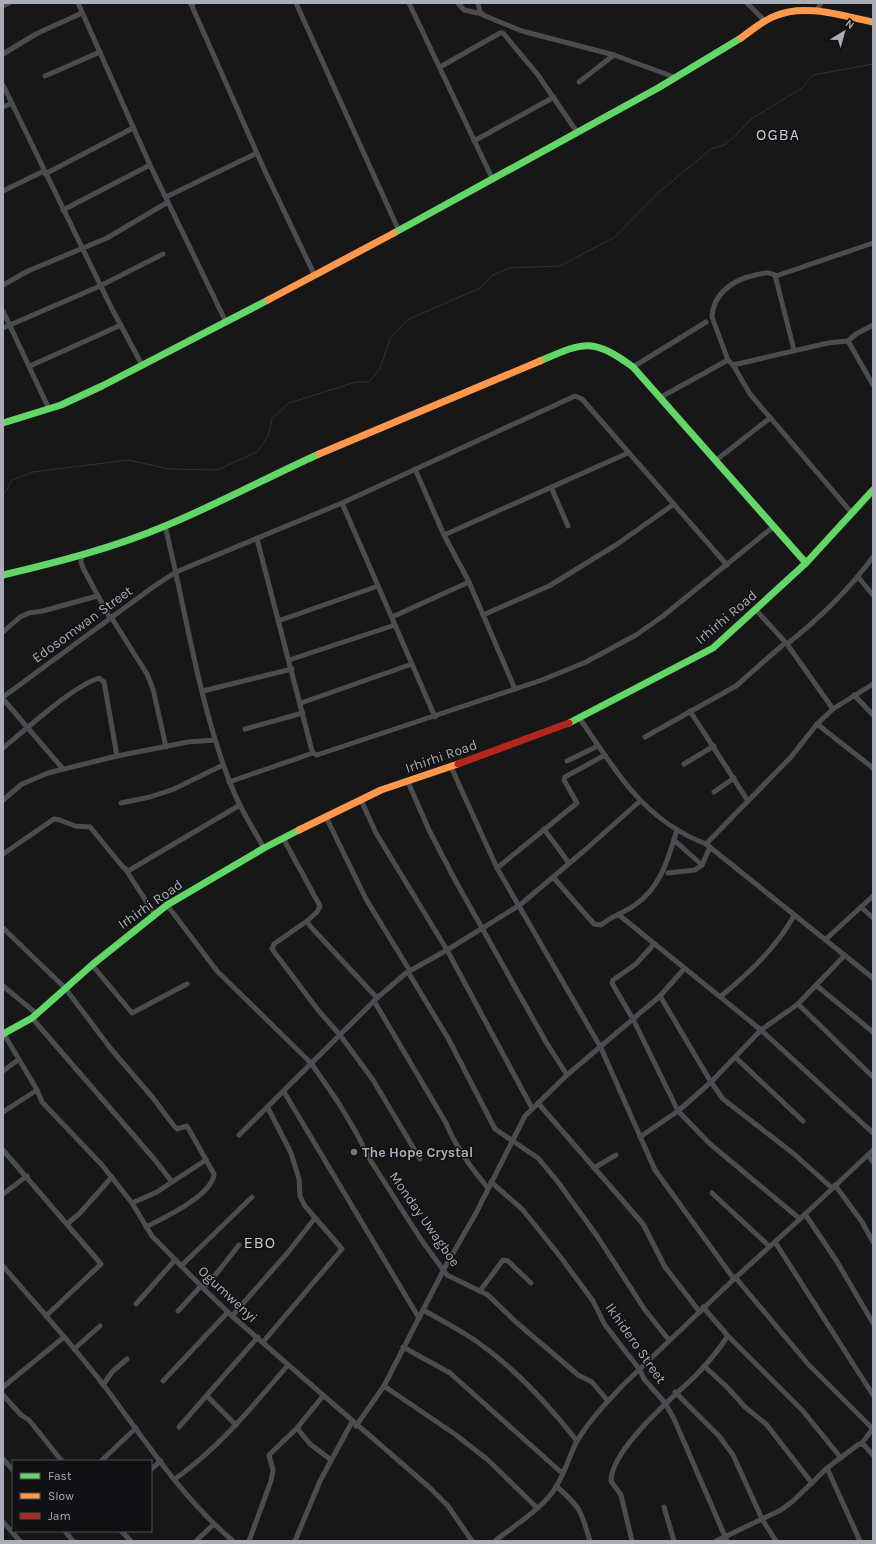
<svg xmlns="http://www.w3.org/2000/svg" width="876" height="1544" viewBox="0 0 876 1544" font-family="Karla,sans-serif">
  <rect width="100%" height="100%" fill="#171717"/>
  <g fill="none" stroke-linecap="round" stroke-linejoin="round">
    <!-- stream -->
    <polyline stroke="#2a3239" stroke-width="1" points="3,496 12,480 33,472 129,460 168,469 217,470 257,452 268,436 272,419 289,403 356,382 369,382 380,369 390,339 407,320 480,288 493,275 510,268 560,266 615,237 659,192 711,149 724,145 736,135 751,119 802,88 813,75 873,64"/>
    <!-- street -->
    <g stroke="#4b4c50" stroke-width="5">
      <polyline points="78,3 150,165 226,322"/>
      <polyline points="194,3 191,4 264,169 315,276"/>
      <polyline points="296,3 399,231"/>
      <polyline points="409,3 492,178"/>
      <polyline points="458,3 464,10 482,14"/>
      <polyline points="478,3 480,12 485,16 522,31 614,55 674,77"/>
      <polyline points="747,3 764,20"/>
      <polyline points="3,6 9,3"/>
      <polyline points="816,12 821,3"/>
      <polyline points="3,54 36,34 82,13"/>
      <polyline points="440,67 500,33 503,33 538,75 577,132"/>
      <polyline points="45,76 100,52"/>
      <polyline points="579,82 614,55"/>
      <polyline points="3,85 111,307 142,365"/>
      <polyline points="3,107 12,103"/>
      <polyline points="474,141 554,97"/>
      <polyline points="45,174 133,128"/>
      <polyline points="3,191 44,171"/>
      <polyline points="166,197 257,153"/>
      <polyline points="63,210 150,165"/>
      <polyline points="775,275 794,350"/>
      <polyline points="3,285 28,271 107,238 168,202"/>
      <polyline points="3,311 49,409"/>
      <polyline points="3,328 100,286 163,254"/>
      <polyline points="848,341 873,385"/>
      <polyline points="733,365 828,343 848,341 856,334 873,325"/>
      <polyline points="30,366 121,325"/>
      <polyline points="633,367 706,322"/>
      <polyline points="661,397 728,360"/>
      <polyline points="715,461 770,418"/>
      <polyline points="415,469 444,535 469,582"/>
      <polyline points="551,487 568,526"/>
      <polyline points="342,503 435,717"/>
      <path d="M851,512l-101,-118 -17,-29 -5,-5 -16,-43c1,-24 22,-38 44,-42 8,-2 13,-4 20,1l97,-33"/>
      <path d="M165,526c21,85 33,173 64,254 9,24 22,46 35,68"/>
      <polyline points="444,535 628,453"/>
      <polyline points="257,539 311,747 313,753 317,755 542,680 586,662 636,635 663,616 773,527"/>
      <polyline points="82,554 81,562 84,570 110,618"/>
      <polyline points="858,577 873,595"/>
      <polyline points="756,610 787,644 833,709"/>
      <polyline points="483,615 549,586 616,545 674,504"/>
      <polyline points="111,617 147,674 153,689 166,747"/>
      <polyline points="392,617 469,582 515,689"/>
      <polyline points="278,621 378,586"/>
      <polyline points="3,632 20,617 29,613 43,611 97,596"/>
      <path d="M787,644c33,-26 61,-53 86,-87"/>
      <polyline points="289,660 395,625"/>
      <polyline points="203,691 292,669"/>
      <polyline points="854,695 873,715"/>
      <polyline points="3,697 153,587 176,572 342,503 575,396 582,399 727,565"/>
      <polyline points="3,699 63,769"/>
      <polyline points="301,703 412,664"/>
      <polyline points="690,711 748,801"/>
      <path d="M580,719c38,54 62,100 126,125l167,134"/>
      <polyline points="817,724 873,768"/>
      <polyline points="245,729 303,713"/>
      <polyline points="645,737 736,686 785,643"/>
      <path d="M3,748c25,-20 67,-60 96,-70l5,4 13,74"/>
      <polyline points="567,761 598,746"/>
      <polyline points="684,764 714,746"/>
      <polyline points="451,767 497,868 601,1048 655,1170 734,1279"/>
      <polyline points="229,782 313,753"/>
      <polyline points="408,782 429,830 455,880 546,1042 567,1075"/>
      <polyline points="714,792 734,778"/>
      <polyline points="3,800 22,784 48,773 117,756 188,742 215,740"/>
      <polyline points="361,800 376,833 447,950 532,1108"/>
      <polyline points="121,803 150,797 174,789 223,765"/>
      <polyline points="326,817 366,899 410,971"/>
      <polyline points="544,829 569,863"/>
      <polyline points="283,838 320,906 317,912 307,921 310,926 377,998"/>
      <polyline points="674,840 702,865"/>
      <polyline points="706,844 791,757 817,724 833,709 873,684"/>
      <polyline points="3,854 54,819 60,820 75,826 90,827 123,867 128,871 240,805"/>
      <polyline points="497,868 577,803 564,780 565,777 605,755"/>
      <polyline points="126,870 155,915"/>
      <polyline points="668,873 695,870 702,865 710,847"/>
      <path d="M553,877l41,47 7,1c10,-9 23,-12 34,-20 26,-18 33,-46 42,-75"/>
      <polyline points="167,905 217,971 311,1063 338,1102 357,1134 369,1158 420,1238 447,1275 488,1295 517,1323 570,1368 578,1375 592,1382 608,1401"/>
      <polyline points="861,907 873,918"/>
      <polyline points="619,915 761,1030 873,1133"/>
      <polyline points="307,921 274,944 272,949 318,1010 340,1035 373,1080 420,1159"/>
      <path d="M3,928l62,60 46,61 42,49 21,28 3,3 10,-3 27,48c-2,22 -51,44 -68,53"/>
      <polyline points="826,939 873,896"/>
      <polyline points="654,944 636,964 613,980 612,983 633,1019 678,1111 709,1143 800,1219"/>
      <polyline points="92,965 132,1013 187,984"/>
      <polyline points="408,972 448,1038 495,1129 538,1158 558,1182 597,1236 645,1310 669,1340"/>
      <polyline points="3,986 37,1014"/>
      <polyline points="817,986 873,1032"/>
      <polyline points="660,996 711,1082 723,1099 794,1154 832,1188"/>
      <path d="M720,997c29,-24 55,-48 74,-81"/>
      <path d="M374,1001l72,122c10,25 25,45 42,65"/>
      <polyline points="798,1004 873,1077"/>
      <polyline points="32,1018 155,1160 172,1182 157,1192 132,1203"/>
      <polyline points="4,1034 37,1090 42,1102 102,1165 132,1203 152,1236 203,1288 232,1316 429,1487 448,1506 472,1541"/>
      <polyline points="735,1057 803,1121"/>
      <polyline points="3,1071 18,1060"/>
      <polyline points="284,1092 419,1318"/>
      <polyline points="538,1103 643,1224 665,1267 699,1311"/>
      <polyline points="3,1112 37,1090"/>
      <polyline points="239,1135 377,998 406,973 447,950 520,905 585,850 640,801"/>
      <polyline points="640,1137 678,1111 711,1082 761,1030 798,1004 845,955"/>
      <polyline points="3,1150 101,1264 46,1316"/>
      <polyline points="868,1155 873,1162"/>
      <polyline points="594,1168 616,1155"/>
      <polyline points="172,1182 206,1160"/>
      <polyline points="491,1182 522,1209 559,1255 593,1301 605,1325 640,1370 644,1379 665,1403 674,1419 727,1541"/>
      <polyline points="835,1185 862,1222 873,1242"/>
      <polyline points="712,1193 769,1246"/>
      <polyline points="3,1194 27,1176"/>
      <polyline points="805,1214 836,1260 873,1323"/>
      <polyline points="67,1224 79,1214 112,1177"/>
      <polyline points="775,1242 873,1395"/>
      <path d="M3,1266c34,40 70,79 102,121 40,53 77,111 128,154"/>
      <polyline points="181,1266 252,1197"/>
      <polyline points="735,1277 808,1364 871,1427 872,1430 861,1444"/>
      <polyline points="203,1288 217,1273 239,1245"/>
      <polyline points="480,1291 503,1260 508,1261 531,1283"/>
      <polyline points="136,1304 175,1260"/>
      <polyline points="703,1307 728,1336 803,1411 841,1458"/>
      <path d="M423,1310c16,9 32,17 47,27 41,27 77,66 107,104"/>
      <polyline points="178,1311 201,1286"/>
      <polyline points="232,1316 290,1250 315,1218"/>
      <polyline points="263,1342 342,1249 305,1206 300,1196 299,1179 291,1153 268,1108"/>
      <polyline points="403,1347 450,1373 563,1474"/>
      <polyline points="74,1349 100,1326"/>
      <polyline points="704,1366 727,1387 745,1407 766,1424 812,1483"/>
      <polyline points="163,1381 228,1312"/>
      <polyline points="103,1385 112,1372 127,1359"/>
      <polyline points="384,1386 456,1435 488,1460 537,1508"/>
      <polyline points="3,1387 64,1337"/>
      <polyline points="675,1392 719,1436 733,1455 762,1519 776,1541"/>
      <polyline points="3,1395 21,1415 29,1420 62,1461"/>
      <polyline points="207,1396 236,1425"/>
      <polyline points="356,1426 384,1386 444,1269 475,1215 525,1116 567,1075 660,996 684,969"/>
      <polyline points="179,1427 258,1337"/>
      <polyline points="297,1428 310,1444 331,1460"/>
      <polyline points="3,1459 13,1470"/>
      <polyline points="101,1461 136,1428"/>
      <polyline points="827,1468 860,1541"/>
      <polyline points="151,1469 161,1461"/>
      <path d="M175,1479c44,-31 78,-73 113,-114"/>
      <path d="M556,1486c24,21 25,24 34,55"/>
      <polyline points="664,1507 674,1541"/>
      <polyline points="3,1522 20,1541"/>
      <polyline points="65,1531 73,1541"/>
      <polyline points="121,1531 131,1541"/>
      <polyline points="196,1541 213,1525"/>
      <polyline points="249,1541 271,1481 273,1470 269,1455 297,1428 323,1396"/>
      <polyline points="295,1541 320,1481 352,1422"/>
      <path d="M495,1541c19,-15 42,-29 57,-48 12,-16 16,-35 25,-52 12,-20 29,-38 45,-55l112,-107 66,-60 73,-69"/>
      <path d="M632,1541l-11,-46 -10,-14c0,-30 58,-81 79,-100 14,-13 27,-29 38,-45"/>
      <polyline points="716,1541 781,1510 793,1501 827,1468 859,1444 863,1444 873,1455"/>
    </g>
    <!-- fast -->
    <g stroke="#63d668" stroke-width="7">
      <polyline points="394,233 658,88 741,38"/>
      <path d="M540,361c44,-19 52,-24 93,6l173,196"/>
      <polyline points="3,423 61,405 102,386 268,300"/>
      <path d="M3,575c55,-13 110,-27 162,-49 53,-22 103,-49 154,-72"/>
      <polyline points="569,723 713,648 806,563 873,490"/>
      <polyline points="3,1034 32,1018 93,964 167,905 264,848 299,830"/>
    </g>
    <!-- slow -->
    <g stroke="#ff974d" stroke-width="7">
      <path d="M741,38c11,-8 21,-17 34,-22 30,-13 67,0 98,6"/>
      <polyline points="268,300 394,233"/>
      <polyline points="319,454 540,361"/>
      <polyline points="299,830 381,790 458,764"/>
    </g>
    <!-- jam -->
    <polyline stroke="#b3261e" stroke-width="7" points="458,764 569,723"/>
  </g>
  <!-- markers -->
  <circle fill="#757880" stroke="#111113" stroke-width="1.5" cx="354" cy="1152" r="4"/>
  <g text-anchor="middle" stroke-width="3" stroke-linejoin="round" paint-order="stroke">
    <!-- street labels -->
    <g font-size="14" fill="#a8adb8" stroke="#111113">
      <text transform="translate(726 617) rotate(-40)" y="5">Irhirhi Road</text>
      <text transform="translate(82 624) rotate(-36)" y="5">Edosomwan Street</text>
      <text transform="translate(441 756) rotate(-19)" y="5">Irhirhi Road</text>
      <text transform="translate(150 904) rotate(-35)" y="5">Irhirhi Road</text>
      <text transform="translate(425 1219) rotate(55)" y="5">Monday Uwagboe</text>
      <text transform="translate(228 1294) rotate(43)" y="5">Ogumwenyi</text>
      <text transform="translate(636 1343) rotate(55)" y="5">Ikhidero Street</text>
    </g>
    <!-- poi labels -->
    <g font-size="14" font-weight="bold" fill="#a8adb8" stroke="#111113" text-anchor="start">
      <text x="362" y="1157">The Hope Crystal</text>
    </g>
    <!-- quarter labels -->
    <g font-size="16" letter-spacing="1" fill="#c9ccd4" stroke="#111113">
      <text x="778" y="140">OGBA</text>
      <text x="260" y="1248">EBO</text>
    </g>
  </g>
  <!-- border -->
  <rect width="876" height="1544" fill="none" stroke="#a8adb8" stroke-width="8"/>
  <!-- legend -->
  <rect x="12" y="1460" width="140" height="72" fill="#111113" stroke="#4d4f55"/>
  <rect x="20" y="1473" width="20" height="6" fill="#63d668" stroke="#4d4f55"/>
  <text x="48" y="1480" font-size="12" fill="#a8adb8">Fast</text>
  <rect x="20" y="1493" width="20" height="6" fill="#ff974d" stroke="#4d4f55"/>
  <text x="48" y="1500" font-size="12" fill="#a8adb8">Slow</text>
  <rect x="20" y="1513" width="20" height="6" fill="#b3261e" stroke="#4d4f55"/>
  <text x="48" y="1520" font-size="12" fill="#a8adb8">Jam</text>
  <!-- north arrow -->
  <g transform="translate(844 32) rotate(37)" stroke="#111113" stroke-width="3" paint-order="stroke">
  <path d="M0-3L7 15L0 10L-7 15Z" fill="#a8adb8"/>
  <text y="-6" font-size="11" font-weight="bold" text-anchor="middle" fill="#a8adb8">N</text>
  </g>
</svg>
